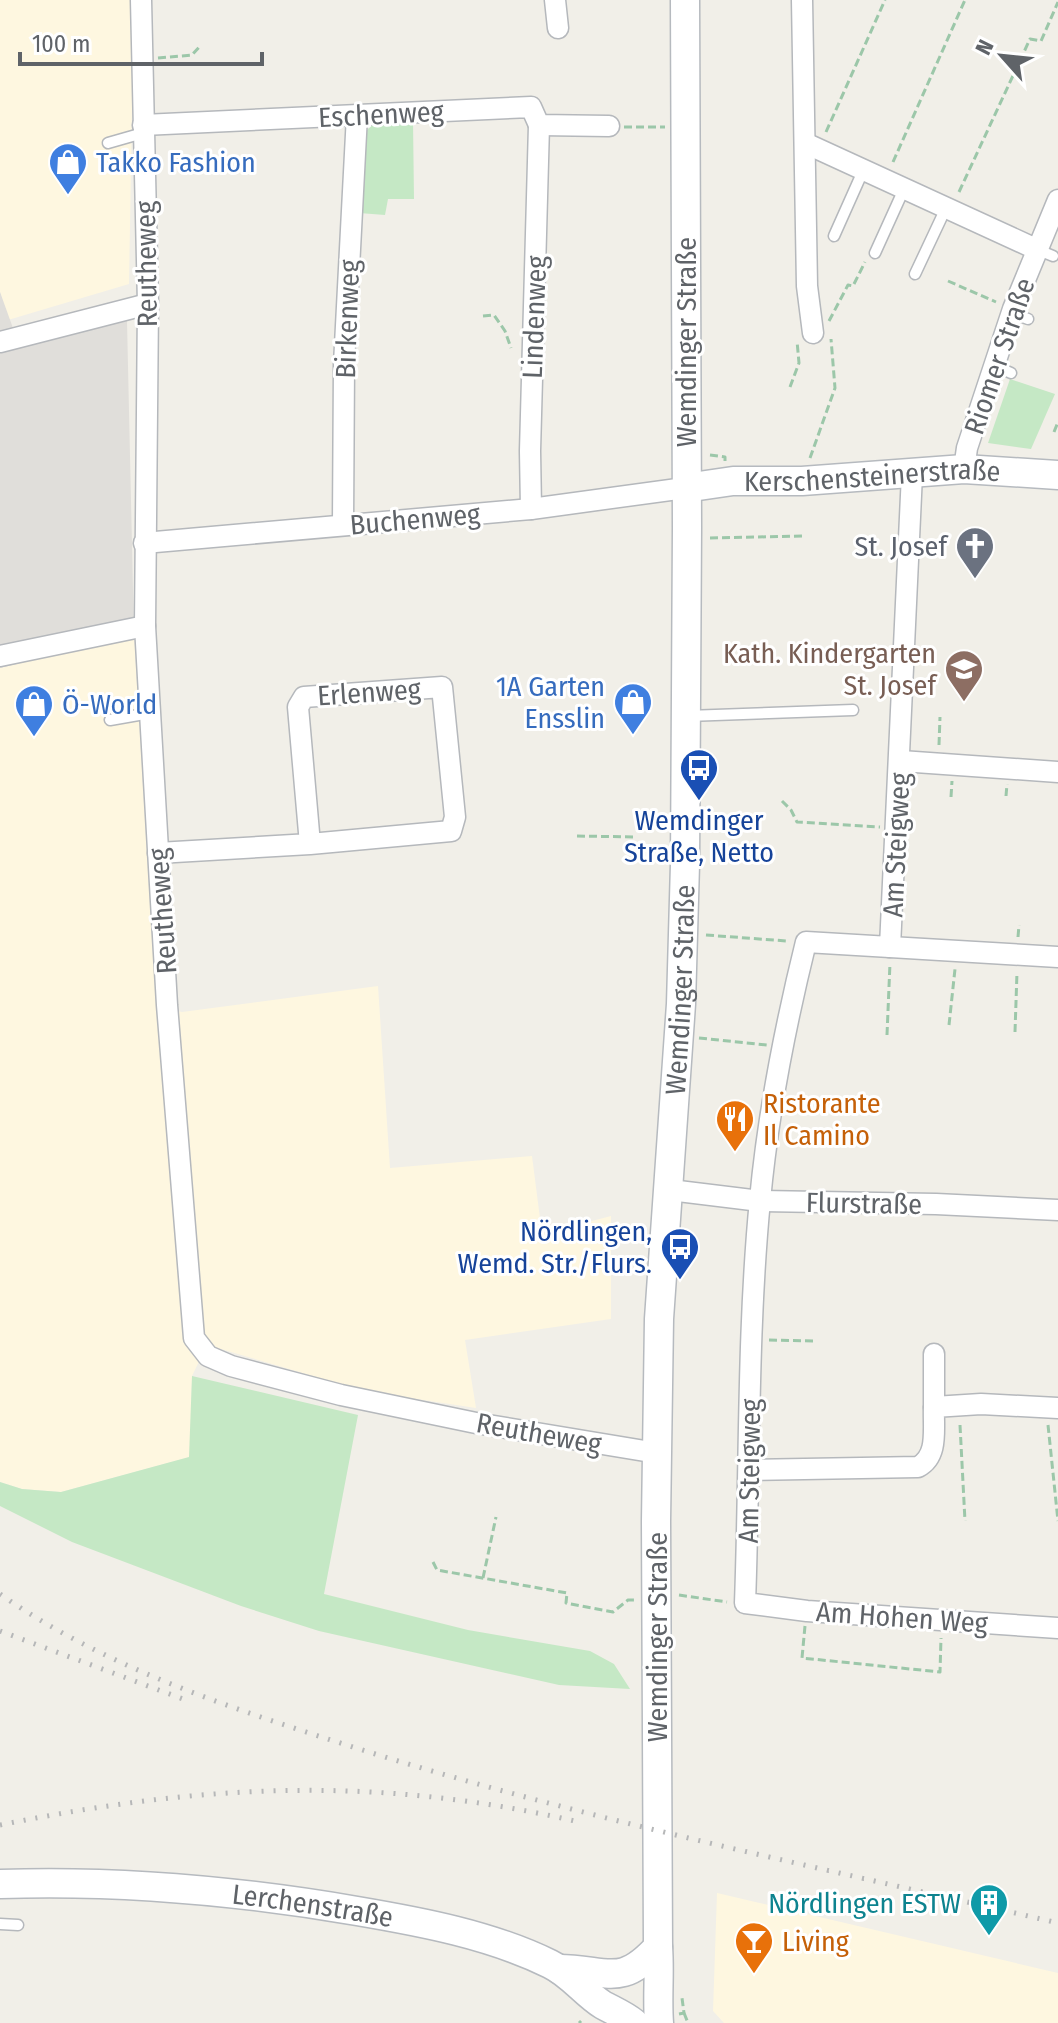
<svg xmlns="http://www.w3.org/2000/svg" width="1058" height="2023" viewBox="0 0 1058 2023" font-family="'Fira Sans Condensed',sans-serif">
  <rect width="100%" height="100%" fill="#f1efe8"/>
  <!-- commercial -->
  <g fill="#fef7e0">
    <polygon points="0,0 131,0 133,50 129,284 8,320 0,292"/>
    <polygon points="134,635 156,1006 182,1012 378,986 390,1168 532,1156 542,1234 611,1216 611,1319 465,1340 476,1408 364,1391 207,1345 192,1376 190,1457 61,1492 22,1489 0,1482 0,668"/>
    <polygon points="717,1893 1058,1973 1058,2023 724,2023 713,2011"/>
  </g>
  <!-- industrial -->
  <polygon fill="#e0deda" points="0,292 18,342 127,321 134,635 0,668"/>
  <!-- green -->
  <g fill="#c5e8c5">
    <polygon points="413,121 414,199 388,199 385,215 359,213 364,134 373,123"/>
    <polygon points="1010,379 1055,394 1031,449 988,443"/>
    <polygon points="192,1376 358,1415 324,1594 468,1630 590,1651 614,1664 630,1689 559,1685 319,1631 241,1606 72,1542 0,1506 0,1482 22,1489 61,1492 189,1457"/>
  </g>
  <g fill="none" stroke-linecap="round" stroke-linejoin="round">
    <defs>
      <g id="lane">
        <polyline points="108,143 143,133"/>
        <polyline points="834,236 863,171"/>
        <polyline points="1036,249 1053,256"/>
        <polyline points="875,253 904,189"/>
        <polyline points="915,274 946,208"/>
        <polyline points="1012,313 1028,319"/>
        <polyline points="995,366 1011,373"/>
        <polyline points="687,716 853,710"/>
        <polyline points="110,720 150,713"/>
        <polyline points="0,1924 18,1925"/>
      </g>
      <g id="street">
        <polyline points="141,0 148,304 145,626 167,1005 194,1338 208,1356 231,1366 341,1395 476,1423 657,1453"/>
        <polyline points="555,0 558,28"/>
        <polyline points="802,0 807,286 813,333"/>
        <polyline points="143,125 531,107 539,125 609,126"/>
        <polyline points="805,143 1036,249"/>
        <polyline points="0,342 148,304"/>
        <polyline points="964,469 967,448 1013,309 1058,200"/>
        <path d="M912,474l-22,473 -84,-5c-21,85 -38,171 -46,258 -13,134 -10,269 -15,403l62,8 251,17"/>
        <polyline points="531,509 530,451 539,125"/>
        <polyline points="343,524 344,364 357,115"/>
        <polyline points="144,543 531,509 685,488"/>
        <polyline points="0,656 145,626"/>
        <polyline points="901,761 1058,772"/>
        <polyline points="158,853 310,844 451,831 455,817 442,687 304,697 298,707 310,844"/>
        <polyline points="890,947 1058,957"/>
        <polyline points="670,1190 760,1201 936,1204 1058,1210"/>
        <polyline points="934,1354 934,1407"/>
        <path d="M750,1470l168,-3c21,-11 15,-38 16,-60l47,-3 77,4"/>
      </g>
      <g id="secondary">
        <path id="s1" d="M685,488l48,-7h69l162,-12 94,6"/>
        <path id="s2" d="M0,1884c119,-4 240,7 357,27 65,11 134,24 193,53 21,10 34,29 53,41 11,6 21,10 31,18"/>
        <path d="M559,1969c48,0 61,20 99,-22"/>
        <path id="s3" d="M659,2023c-2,-26 1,-50 -1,-76l-2,-426 3,-202 22,-315 4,-140 2,-337 -2,-527"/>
      </g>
    </defs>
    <!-- lane casing -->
    <use href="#lane" stroke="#b5b8bc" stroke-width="13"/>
    <!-- street casing -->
    <use href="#street" stroke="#b5b8bc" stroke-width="23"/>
    <!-- secondary casing -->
    <use href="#secondary" stroke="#b6babf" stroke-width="31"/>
    <!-- path -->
    <g stroke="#9cc7a9" stroke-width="3" stroke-dasharray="8 4" stroke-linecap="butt">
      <polyline points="158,58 192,55 201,45"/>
      <polyline points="624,127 665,127"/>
      <polyline points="826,132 885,0"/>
      <polyline points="893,162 965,0"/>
      <polyline points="959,192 1030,39 1041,41 1058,2"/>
      <polyline points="948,281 996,302"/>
      <polyline points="483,316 494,315 505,331 511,348"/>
      <polyline points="829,321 848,285 853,286 865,262"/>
      <polyline points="790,387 799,363 797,341"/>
      <polyline points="1054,432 1058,422"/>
      <polyline points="710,455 725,457 725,461"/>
      <polyline points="810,458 835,388 831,339"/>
      <polyline points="710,538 803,536"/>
      <polyline points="939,745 940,717"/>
      <polyline points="1006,796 1007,784"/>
      <polyline points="951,797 952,781"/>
      <polyline points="782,801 791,810 797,822 880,827"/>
      <polyline points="577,836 635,837"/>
      <polyline points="706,935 787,941"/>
      <polyline points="1018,937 1019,925"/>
      <polyline points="949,1025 955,969"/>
      <polyline points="1015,1032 1017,972"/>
      <polyline points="887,1035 890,963"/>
      <polyline points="699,1038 767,1045"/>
      <polyline points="769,1340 817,1341"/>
      <polyline points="960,1425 965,1521"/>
      <polyline points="1048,1425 1058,1521"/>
      <polyline points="433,1562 437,1570 567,1593 566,1603 613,1612 628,1600 634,1600"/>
      <polyline points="483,1578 496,1517"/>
      <polyline points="679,1595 727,1602"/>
      <polyline points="805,1626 802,1658 940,1672 941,1638"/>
      <polyline points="684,2013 688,2023"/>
      <polyline points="679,2014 684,2013 682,1998"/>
      <polyline points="579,2021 581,2023"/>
    </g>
    <!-- lane -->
    <use href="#lane" stroke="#fff" stroke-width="10"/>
    <!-- street -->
    <use href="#street" stroke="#fff" stroke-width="20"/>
    <!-- secondary -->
    <use href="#secondary" stroke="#fff" stroke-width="28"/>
    <!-- rail -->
    <g stroke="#b6b7b8" stroke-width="5" stroke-dasharray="2 10" stroke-linecap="butt">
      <path d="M0,1594c98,69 218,110 331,146 238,77 484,126 727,183"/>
      <polyline points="0,1631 191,1702"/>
      <path d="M0,1825c203,-41 376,-50 579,-3"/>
    </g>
  </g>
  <!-- icons -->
  <defs>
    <symbol id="shop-pin" viewBox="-11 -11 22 30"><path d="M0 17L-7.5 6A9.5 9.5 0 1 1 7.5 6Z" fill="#3f7fe0" stroke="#fff"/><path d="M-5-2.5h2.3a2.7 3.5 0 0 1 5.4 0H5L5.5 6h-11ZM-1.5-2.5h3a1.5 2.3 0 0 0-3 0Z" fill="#fff"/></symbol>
    <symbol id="church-pin" viewBox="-11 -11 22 30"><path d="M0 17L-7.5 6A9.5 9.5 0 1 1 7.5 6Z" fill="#6b7280" stroke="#fff"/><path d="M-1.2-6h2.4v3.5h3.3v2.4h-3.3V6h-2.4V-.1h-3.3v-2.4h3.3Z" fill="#fff"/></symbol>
    <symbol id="school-pin" viewBox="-11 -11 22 30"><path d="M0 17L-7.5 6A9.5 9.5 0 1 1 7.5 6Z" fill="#8d6e63" stroke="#fff"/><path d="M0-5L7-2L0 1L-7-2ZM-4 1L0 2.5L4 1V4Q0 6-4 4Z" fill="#fff"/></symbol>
    <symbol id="bus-pin" viewBox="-11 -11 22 30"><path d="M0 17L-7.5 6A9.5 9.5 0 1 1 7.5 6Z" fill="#1a4fb4" stroke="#fff"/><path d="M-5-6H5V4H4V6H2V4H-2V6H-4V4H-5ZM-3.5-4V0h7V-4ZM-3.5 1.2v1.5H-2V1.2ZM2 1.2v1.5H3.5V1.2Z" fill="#fff"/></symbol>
    <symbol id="restaurant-pin" viewBox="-11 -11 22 30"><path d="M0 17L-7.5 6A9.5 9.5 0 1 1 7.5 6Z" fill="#e8710a" stroke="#fff"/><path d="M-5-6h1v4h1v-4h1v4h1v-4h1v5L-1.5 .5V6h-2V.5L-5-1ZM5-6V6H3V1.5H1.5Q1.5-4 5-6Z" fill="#fff"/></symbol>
    <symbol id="building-pin" viewBox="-11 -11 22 30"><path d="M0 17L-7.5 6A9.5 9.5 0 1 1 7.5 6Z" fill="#0f9aa8" stroke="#fff"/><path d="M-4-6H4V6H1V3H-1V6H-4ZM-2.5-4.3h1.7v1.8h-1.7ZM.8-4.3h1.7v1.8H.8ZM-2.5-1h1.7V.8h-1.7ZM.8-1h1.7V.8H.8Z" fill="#fff"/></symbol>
    <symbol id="bar-pin" viewBox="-11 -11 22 30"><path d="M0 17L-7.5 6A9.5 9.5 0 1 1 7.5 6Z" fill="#e8710a" stroke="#fff"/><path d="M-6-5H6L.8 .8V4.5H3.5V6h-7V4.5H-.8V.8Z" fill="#fff"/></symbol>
  </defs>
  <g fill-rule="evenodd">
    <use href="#shop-pin" x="46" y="140" width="44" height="60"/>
    <use href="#church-pin" x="953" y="524" width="44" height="60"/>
    <use href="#school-pin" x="942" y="647" width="44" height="60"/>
    <use href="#shop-pin" x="611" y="680" width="44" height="60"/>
    <use href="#shop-pin" x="12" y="682" width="44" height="60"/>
    <use href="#bus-pin" x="677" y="746" width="44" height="60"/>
    <use href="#restaurant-pin" x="713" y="1097" width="44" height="60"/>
    <use href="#bus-pin" x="658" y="1225" width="44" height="60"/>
    <use href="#building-pin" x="967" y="1881" width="44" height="60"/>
    <use href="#bar-pin" x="732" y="1919" width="44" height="60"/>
  </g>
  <g text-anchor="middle" stroke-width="6" stroke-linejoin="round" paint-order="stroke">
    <!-- street labels -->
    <g font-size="28" fill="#5f6368" stroke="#fff">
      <text transform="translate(381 114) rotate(-3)" y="10">Eschenweg</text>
      <text transform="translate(146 264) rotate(-91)" y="10">Reutheweg</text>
      <text transform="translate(534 317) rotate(-88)" y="10">Lindenweg</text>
      <text transform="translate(347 319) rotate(-88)" y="10">Birkenweg</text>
      <text transform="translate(686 342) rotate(-90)" y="10">Wemdinger Straße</text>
      <text transform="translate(999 356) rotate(-71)" y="10">Riomer Straße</text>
      <text dy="10" stroke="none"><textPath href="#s1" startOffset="188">Kerschensteinerstraße</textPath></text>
      <text transform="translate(415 519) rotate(-5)" y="10">Buchenweg</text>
      <text transform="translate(369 692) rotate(-4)" y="10">Erlenweg</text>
      <text transform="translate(896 845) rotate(-87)" y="10">Am Steigweg</text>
      <text transform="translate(162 911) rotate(-94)" y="10">Reutheweg</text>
      <text dy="10" stroke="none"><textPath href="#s3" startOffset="1034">Wemdinger Straße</textPath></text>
      <text transform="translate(864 1203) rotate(1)" y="10">Flurstraße</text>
      <text transform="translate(539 1433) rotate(10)" y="10">Reutheweg</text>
      <text transform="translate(749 1471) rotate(-89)" y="10">Am Steigweg</text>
      <text transform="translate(902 1617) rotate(4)" y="10">Am Hohen Weg</text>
      <text transform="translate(657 1637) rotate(-90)" y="10">Wemdinger Straße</text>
      <text dy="10" stroke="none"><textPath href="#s2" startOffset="314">Lerchenstraße</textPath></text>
    </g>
    <!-- shop labels -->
    <g font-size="28" fill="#366cbe" stroke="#fff" text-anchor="start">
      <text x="96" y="172">Takko Fashion</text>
      <text x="605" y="696" text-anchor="end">1A Garten<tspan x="605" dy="32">Ensslin</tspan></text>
      <text x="62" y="714">Ö-World</text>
    </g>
    <!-- worship labels -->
    <g font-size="28" fill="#5b616d" stroke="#fff" text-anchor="end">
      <text x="947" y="556">St. Josef</text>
    </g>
    <!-- education labels -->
    <g font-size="28" fill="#785e54" stroke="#fff" text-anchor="end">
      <text x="936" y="663">Kath. Kindergarten<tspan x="936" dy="32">St. Josef</tspan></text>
    </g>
    <!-- transit labels -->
    <g font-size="28" fill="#164399" stroke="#fff">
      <text x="699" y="830">Wemdinger<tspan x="699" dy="32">Straße, Netto</tspan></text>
      <text x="652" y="1241" text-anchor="end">Nördlingen,<tspan x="652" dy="32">Wemd. Str./Flurs.</tspan></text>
    </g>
    <!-- food labels -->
    <g font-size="28" fill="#c56008" stroke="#fff" text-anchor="start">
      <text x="763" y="1113">Ristorante<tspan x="763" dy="32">Il Camino</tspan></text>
      <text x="782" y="1951">Living</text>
    </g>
    <!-- culture labels -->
    <g font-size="28" fill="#0d838f" stroke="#fff" text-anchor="end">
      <text x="961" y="1913">Nördlingen ESTW</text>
    </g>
  </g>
  <!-- north arrow -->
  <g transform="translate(1002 56) rotate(297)" stroke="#ffffff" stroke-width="6" paint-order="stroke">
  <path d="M0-6L14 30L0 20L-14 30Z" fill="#5f6368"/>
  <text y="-12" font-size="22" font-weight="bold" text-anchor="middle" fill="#5f6368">N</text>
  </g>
  <!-- scale -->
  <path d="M20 52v12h242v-12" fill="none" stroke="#5f6368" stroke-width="4"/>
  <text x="32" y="52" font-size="24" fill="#5f6368" stroke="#ffffff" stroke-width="6" paint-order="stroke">100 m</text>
</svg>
